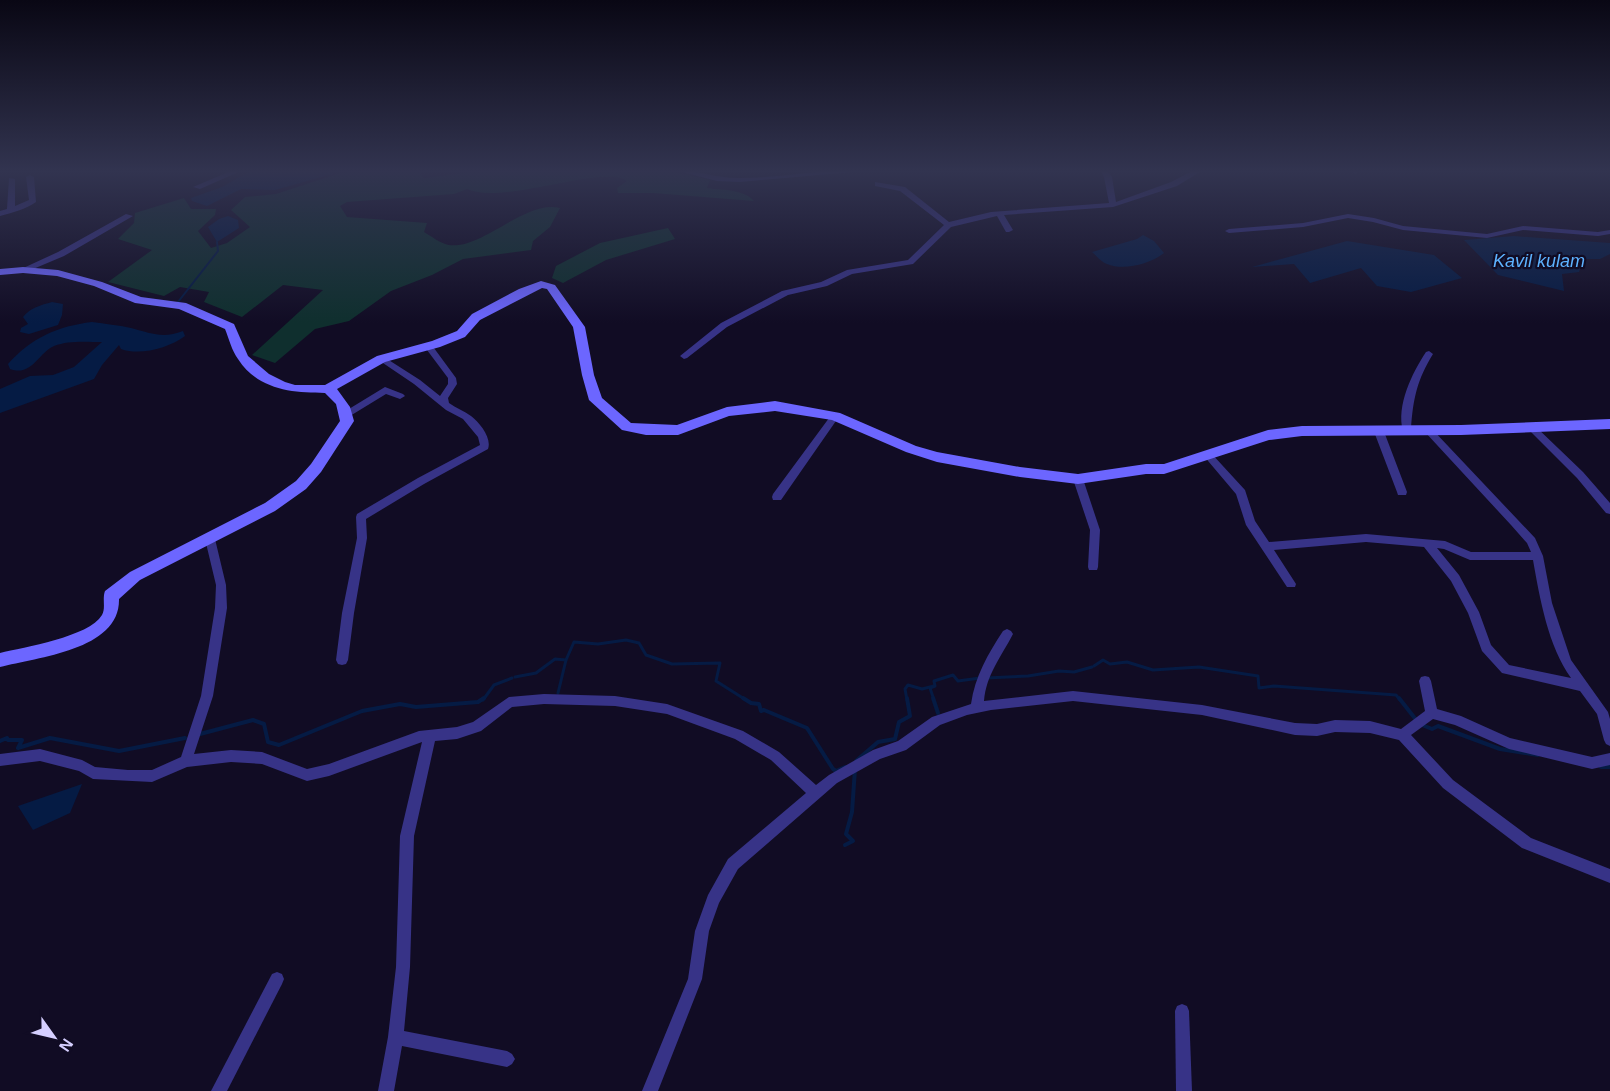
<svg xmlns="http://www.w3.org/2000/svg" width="1610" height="1091" viewBox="0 0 1610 1091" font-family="Helvetica,sans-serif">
  <rect width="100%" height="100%" fill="#110c24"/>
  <!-- green -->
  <g fill="#0f2f2e">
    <path d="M382,170h37l5,8 63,-8h180l43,10 -3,8c14,2 37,1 47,13l-101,-8h-35l-1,-5 10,-7c-8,-6 -17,-4 -26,-4 -36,2 -106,25 -134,12l-13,5 -107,8 -7,4 7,11 80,6 -3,9c7,4 17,12 25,13 33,5 77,-46 111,-37l-10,19 -17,14 -2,9 -68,9 -31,16 -41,16 -42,30 -34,8 -40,34 -23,-8 71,-65 -40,-5 -41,32 -38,-15 5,-10 -29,-5 -16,9 -56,-14 44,-32 -34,-11 16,-16 1,-10 49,-15 7,11h25l-1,6 -17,16 13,17 16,-5 23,-16 -19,-17 14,-13 31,-3 64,-21z"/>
    <polygon points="668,228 675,239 606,260 563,283 552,278 556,266 600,243"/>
  </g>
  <!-- water -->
  <g fill="#051b44">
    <polygon points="284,170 332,172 332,174 275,190 241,189 207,206 192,201 191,198 222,187 250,171 278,173"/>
    <polygon points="228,216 238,220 239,228 217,242 208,227 219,219"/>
    <path d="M1143,235l11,6 10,12c-14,11 -40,18 -57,11 -6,-2 -10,-8 -15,-12l45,-13z"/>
    <polygon points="1514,236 1610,243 1610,254 1600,259 1583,259 1579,272 1562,274 1564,291 1498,275 1464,240"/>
    <polygon points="1347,241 1434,255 1462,278 1411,292 1377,286 1361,268 1310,283 1294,264 1252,267"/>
    <path d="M52,302l11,2 -1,11 -4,10 -29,9 -9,-2 1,-4 7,-4 -5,-7c7,-9 18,-12 29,-15z"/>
    <path d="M92,322c13,2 26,3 39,6 19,5 32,11 52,3l2,5c-16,12 -45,20 -64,13l-2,-4 -17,20 -8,14 -94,34v-24l30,-13 23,-1 21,-8 28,-25c-15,0 -33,-2 -48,4 -16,7 -22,31 -44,23l-2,-5c23,-26 50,-38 84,-42z"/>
    <polygon points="82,784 70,813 33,830 18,806"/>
  </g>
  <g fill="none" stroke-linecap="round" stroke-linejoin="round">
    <!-- stream-far2 -->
    <polyline stroke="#051b44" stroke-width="2" points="178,302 218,251 217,242"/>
    <!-- stream-far1 -->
    <g stroke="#051b44" stroke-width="3">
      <polyline points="1094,666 1103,660 1110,664 1127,662 1153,670 1199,667 1258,676 1259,688 1274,686 1396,695 1400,700"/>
      <polyline points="515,677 536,673 555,659 566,660 574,642 598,644 626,640 639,643 646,655 672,664 720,663 716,681 746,700"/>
      <polyline points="986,678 1028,676 1059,671 1074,672 1092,667"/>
      <polyline points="558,693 566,660"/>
      <polyline points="483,700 494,685 512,678"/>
      <polyline points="907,700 905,689 908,685 922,689 934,686"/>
      <polyline points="934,700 930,688 935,686 934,681 953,675 958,681 980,678"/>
    </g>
    <!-- stream -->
    <g stroke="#051b44" stroke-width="4">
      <polyline points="743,698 751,703 759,704 761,711 764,710 807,728 833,769 836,771 845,767"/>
      <polyline points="933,698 938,713"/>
      <polyline points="1399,698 1417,721"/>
      <polyline points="1422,725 1432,729 1438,726 1500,749 1538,755"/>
      <polyline points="200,734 253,720 264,724 268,742 279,745 362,711 400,704 416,707 478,702 484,698"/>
      <polyline points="0,741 7,738 8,740 22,740 18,748 50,738 119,751 185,738"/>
      <polyline points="856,761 878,742 895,739 899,722 910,716 907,698"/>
      <polyline points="1601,767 1610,767"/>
      <polyline points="845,845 853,841 846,834 852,812 855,769"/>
    </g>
    <!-- street -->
    <g fill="#373387" fill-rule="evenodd">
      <polygon points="233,170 243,170 200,189 193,187"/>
      <path d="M674,170c22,0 42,8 65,8 38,0 77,-8 116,-8l-3,2 -112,10 -23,-1z"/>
      <polygon points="1100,170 1107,170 1112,177 1116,202 1171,182 1194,170 1203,170 1177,186 1113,207 1004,215 1013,230 1009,232 1006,232 997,216 951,227 913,264 852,274 827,286 788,295 727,327 687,358 684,359 680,356 721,323 782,291 821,282 847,270 908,260 944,225 900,191 875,186 875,182 905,187 949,222 991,212 1109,203 1104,177"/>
      <polygon points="1351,170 1358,170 1358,172 1355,174"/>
      <path d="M30,175l4,2 2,25c-10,7 -24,11 -36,14v-5l7,-2 2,-31 6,1v27l14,-6 -3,-23z"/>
      <polygon points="126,214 133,216 64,256 26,272 23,272 19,270 58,252"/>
      <polygon points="1348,214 1374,218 1403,226 1487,234 1523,226 1598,232 1610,230 1610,234 1598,236 1523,230 1487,238 1403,230 1373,222 1348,218 1303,227 1229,233 1225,231 1229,229 1303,223"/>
      <path d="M428,343l3,1 25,34 1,6 -9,14 1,5c7,5 15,8 22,13 9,7 21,22 17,33l-64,35 -58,35 1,19 -13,75 -6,47 -2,4 -4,1 -4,-1 -2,-4 6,-47 15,-75 -1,-21 1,-3 61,-36 62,-33 -2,-8 -15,-18 -17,-9 -32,-26 -37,-25 1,-2h6l36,23 20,16 8,-12v-6l-24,-32z"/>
      <path d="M1429,351l4,3c-16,26 -20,45 -22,75l-5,3 -3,-1c-7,-25 9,-58 23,-79z"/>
      <polygon points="385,387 403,394 405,396 400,399 386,394 350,416 344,416 342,414 344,412"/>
      <polygon points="835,413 840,416 838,418 781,500 773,500 772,497 773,494 832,414"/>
      <polygon points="1531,424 1534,425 1583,472 1610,503 1610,514 1606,513 1577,478 1526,427"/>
      <polygon points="1378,426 1383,429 1407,492 1406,495 1398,495 1397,492 1373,429"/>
      <path d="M1428,427l3,1 104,110 8,18 9,47 19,57 37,52 2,7v27l-4,-2 -2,-4 -7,-26 -17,-23 -78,-18 -20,-22 -14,-38 -17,-32 -27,-34 -58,-5 -92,8 22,34 -1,3h-8l-41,-62 -10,-31 -33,-39 2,-2h6l34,37 10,31 14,21 97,-8 79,7 26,11h60l-4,-9 -16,-18 -86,-93 -2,-2zM1437,548l7,1 26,11h63c7,39 15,86 38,118l-62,-13 -18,-20 -12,-33 -20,-37z"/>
      <polygon points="1078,475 1083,479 1100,530 1098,567 1097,570 1089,570 1088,567 1090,530 1073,479"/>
      <path d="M210,535l4,1 1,3 11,46 1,23 -14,88 -19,58 37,-4 31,2 45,17 22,-5 90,-33 38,-4 16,-5 36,-25 35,-3 71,2 52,8 76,27 36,21 37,33 13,-10 44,-25 25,-9 34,-24 39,-13c4,-28 17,-50 32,-73l4,-2 4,2 2,3c-12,23 -27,41 -29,67l89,-10 129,14 93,18 22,1 18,-4 35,1 31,8 24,-18 -6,-30 2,-4 4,-1 4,1 2,4 6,28 24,7 49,22 82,19 18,-4v12l-18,4 -83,-20 -54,-24 -22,-6 -22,16 42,45 78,58 79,31v14l-88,-35 -79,-60 -44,-48 -29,-7 -35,-1 -18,4 -22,-1 -93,-20 -129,-14 -82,9 -24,5 -27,10 -34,25 -26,9 -43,24 -99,86 -19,34 -10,28 -7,48 -44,112h-16l46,-112 7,-48 13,-36 20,-36 78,-66 -35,-33 -36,-21 -68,-25 -52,-8 -71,-2 -32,3 -31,24 -24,8 -22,2 -21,95 -4,131 -6,64 103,20 5,3 3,5 -3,5 -5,3 -105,-21 -8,45h-16l10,-54 8,-70 4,-131 22,-94 -93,34 -22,5 -45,-17 -31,-2 -44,5 -35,15 -59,-3 -14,-8 -39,-10 -40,5v-12l40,-5 42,11 13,7 33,3h24l29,-13 20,-61 14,-88 1,-23 -11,-46 1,-3z"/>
      <polygon points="277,972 282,974 284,979 282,984 227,1091 211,1091 272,974"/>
      <polygon points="1182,1004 1187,1006 1189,1011 1192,1091 1176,1091 1175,1011 1177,1006"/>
    </g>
    <!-- secondary -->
    <path fill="#6c66ff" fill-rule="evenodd" d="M23,267l35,3 44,12 39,15 45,6 48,21 14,32 21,18 16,8 10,3h30l52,-29 55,-15 25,-10 15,-17 47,-25 22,-8 14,4 30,42 9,48 8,23 29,25 46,2 50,-18 48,-6 65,12 76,33 21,6 83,15 58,7 68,-10h18l104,-34 34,-4 159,-1 149,-6v10l-149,6 -159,1 -33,4 -105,34h-18l-68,10 -58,-7 -83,-15 -31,-10 -74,-32 -57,-9 -46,5 -51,19h-32l-24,-5 -33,-30 -7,-25 -9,-48 -26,-38 -5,-1 -62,32 -15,17 -25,10 -55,15 -48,27 13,18 4,14 -33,51 -15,17 -31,22 -135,69 -21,19c1,51 -81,58 -119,68v-14c24,-6 89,-16 102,-38 4,-7 0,-16 3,-24l25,-19 135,-69 31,-22 15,-17 29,-43 -4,-17 -11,-11c-33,0 -67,-3 -87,-34 -6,-8 -9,-20 -13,-30l-46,-20 -44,-6 -41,-17 -37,-10 -34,-3 -23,2v-6z"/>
  </g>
  <!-- sky -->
  <linearGradient id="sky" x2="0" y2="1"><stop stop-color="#090714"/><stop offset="0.53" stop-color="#323450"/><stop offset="1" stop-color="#323450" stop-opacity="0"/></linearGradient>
  <rect width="1610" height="323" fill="url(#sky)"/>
  <g text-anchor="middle" stroke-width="4.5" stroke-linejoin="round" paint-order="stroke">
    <!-- far-water labels -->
    <g font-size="18" font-style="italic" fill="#5db2ff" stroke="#110c24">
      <text x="1539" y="267">Kavil kulam</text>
    </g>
  </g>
  <!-- north arrow -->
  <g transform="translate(54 1037) rotate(124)" stroke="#110c24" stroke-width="4.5" paint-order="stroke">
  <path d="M0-4.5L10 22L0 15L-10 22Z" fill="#d5cfff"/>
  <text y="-9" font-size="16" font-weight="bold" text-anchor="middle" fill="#d5cfff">N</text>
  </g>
</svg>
